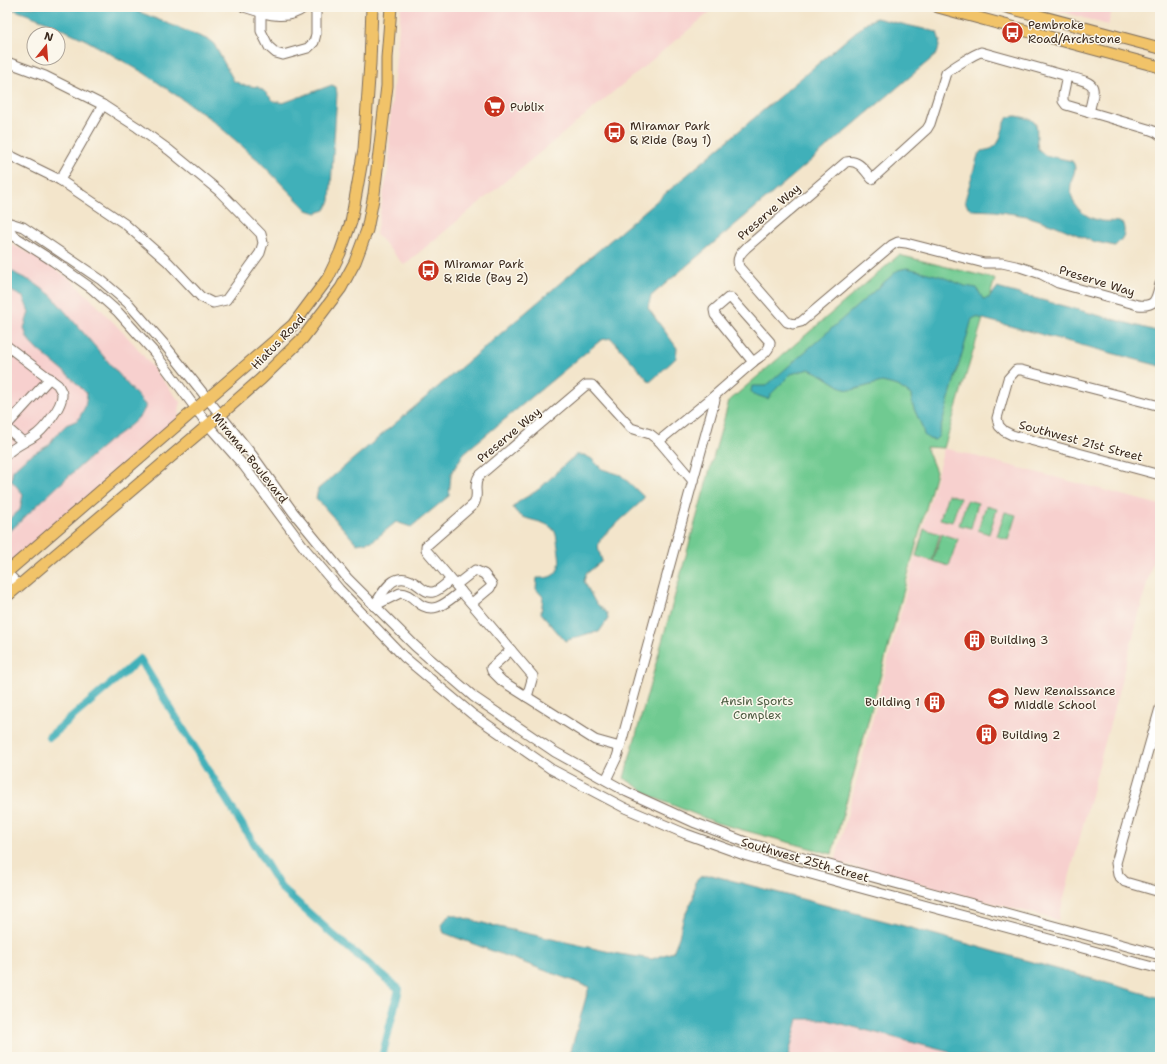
<svg xmlns="http://www.w3.org/2000/svg" width="1167" height="1064" viewBox="0 0 1167 1064" font-family="'Shantell Sans',sans-serif">
  <rect width="100%" height="100%" fill="#fbf7ec"/>
  <filter id="ink" filterUnits="userSpaceOnUse"><feTurbulence type="fractalNoise" baseFrequency=".025" numOctaves="2"/><feDisplacementMap in="SourceGraphic" scale="8" xChannelSelector="R" yChannelSelector="G"/><feConvolveMatrix kernelMatrix="1 2 1 2 8 2 1 2 1" color-interpolation-filters="sRGB"/></filter>
  <filter id="wash" filterUnits="userSpaceOnUse"><feTurbulence type="fractalNoise" baseFrequency=".012" numOctaves="4" result="noise"/><feDisplacementMap in="SourceGraphic" scale="16" xChannelSelector="R" yChannelSelector="G"/><feGaussianBlur stdDeviation="0.9" result="paint"/><feColorMatrix in="noise" values="0 0 0 0 0 0 0 0 0 0 0 0 0 0 0 0 0 1.4 0 .05"/><feComposite in="paint" operator="in"/></filter>
  <g filter="url(#wash)">
    <rect width="100%" height="100%" fill="#f3e5cb"/>
    <!-- built -->
    <g fill="#f7d0ce">
      <polygon points="401,7 716,7 404,265 376,234 389,164 390,120"/>
      <polygon points="1046,7 1113,7 1108,25"/>
      <polygon points="7,242 39,258 70,279 92,300 134,344 180,402 179,418 7,567"/>
      <polygon points="944,448 1160,505 1160,534 1058,920 835,862"/>
      <polygon points="798,1019 823,1019 968,1057 788,1057"/>
    </g>
    <!-- green -->
    <g fill="#70ca91" stroke="#567a58">
      <polygon points="899,255 995,279 944,448 926,447 936,472 832,854 717,823 655,798 624,778 729,401"/>
      <polygon points="948,494 960,498 952,522 940,519"/>
      <polygon points="967,500 978,503 971,528 959,525"/>
      <polygon points="986,506 997,509 989,534 978,530"/>
      <polygon points="1005,512 1016,515 1008,540 997,536"/>
      <polygon points="924,529 940,534 932,561 916,556"/>
      <polygon points="942,534 958,539 949,566 933,561"/>
    </g>
    <!-- water -->
    <g fill="#40b0b9" stroke="#3e6d6c">
      <polygon points="7,7 127,7 209,40 214,44 234,81 243,85 258,87 264,91 274,101 283,103 332,85 336,87 337,94 330,201 325,210 316,213 307,210 258,160 212,120 144,73 86,40 45,21"/>
      <polygon points="876,18 937,32 940,41 937,54 651,296 648,308 677,348 676,358 650,382 611,338 601,340 464,453 451,474 449,496 411,527 396,522 373,541 357,544 316,498 318,489 867,22"/>
      <path d="M1016,116c28,4 18,10 22,33l7,6 27,6c7,8 -1,16 -1,24 -1,3 0,9 1,12 3,13 17,22 30,24 7,1 14,-1 21,3 3,11 0,14 -8,22l-23,-5 -38,-16 -27,-9 -32,-5 -22,-1 -6,-4 -2,-6 13,-45 3,-4c4,-1 10,-1 13,-4 8,-5 8,-22 14,-30z"/>
      <path d="M7,268l11,7 15,7 18,13 95,111c-6,15 -24,25 -37,35 -35,30 -69,61 -102,93v-13l13,-11 3,-16 -12,-14 2,-10 13,-12 23,-13 5,-8 12,-12 12,-5 7,-13 2,-13 -19,-19 -37,-31 -4,-7 -3,-9 5,-16 -6,-15 -16,-8z"/>
      <path d="M907,268l33,8 25,10 12,2 6,11 6,-1 8,-10 163,44v34l-184,-49 -4,2 -34,118 -3,3 -6,-1 -5,-4c-2,-14 -13,-26 -13,-40l-13,-9 -16,-4 -30,8 -8,-1 -22,-14 -13,-6 -18,5 -20,20 -3,5 -15,-5 -2,-3 1,-5h14l132,-116z"/>
      <path d="M576,455h8l8,4 10,10 19,6 23,22 -2,4 -39,35c-8,11 -4,13 -1,25l-16,13 -2,7 11,21 12,11 1,6 -9,13 -9,1 -25,8 -24,-28 2,-16 -7,-8 1,-11c9,0 17,0 21,-9 3,-8 1,-14 0,-22 -1,-4 -1,-11 -3,-15 -9,-15 -35,-8 -42,-25 7,-8 17,-11 26,-18 13,-11 23,-24 37,-34z"/>
      <polygon points="711,875 904,926 1160,998 1160,1057 968,1057 823,1019 798,1019 788,1057 569,1057 589,987 444,933 441,925 450,914 494,926 619,954 652,959 673,952 679,937 683,919 693,899 695,882 700,877"/>
    </g>
    <g fill="none" stroke-linecap="round" stroke-linejoin="round">
      <!-- canal -->
      <polyline stroke="#40b0b9" stroke-width="8" points="49,737 140,659 281,888 332,934 399,989 382,1057"/>
    </g>
  </g>
  <g filter="url(#ink)">
    <g fill="none" stroke-linecap="round" stroke-linejoin="round">
      <defs>
        <g id="minor">
          <path d="M244,7c21,7 43,15 61,0"/>
          <polyline points="261,13 261,31 269,47 276,53 283,55 308,48 314,42 316,34 316,13 313,7"/>
          <polyline points="7,62 45,76 103,105 137,127 169,150 219,191 261,234 263,243 260,253 226,300 213,303 201,297 168,262 125,224 60,180 7,154"/>
          <path d="M1067,76c29,8 30,6 22,36"/>
          <path d="M1160,135l-4,-3 -8,-3 -82,-24 -3,-4v-6l4,-19 -86,-24c-7,2 -29,16 -35,21l-16,51 -3,5 -55,50c-7,-8 -13,-20 -26,-17l-99,85c-6,6 -11,10 -8,20l48,55 6,2 8,-2 91,-77 6,-3 8,1 78,20h18l18,4 21,7 17,9 80,22c18,2 18,-6 22,-21"/>
          <polyline points="60,180 103,105"/>
          <polyline points="7,222 23,227 101,280 128,303 164,344 253,456 293,512 348,579 415,646 474,697 555,752 627,792 693,822 748,843 1160,955"/>
          <polyline points="7,226 14,236 53,261 91,288 118,312 154,352 208,425 244,466 306,550 339,589 404,657 472,714 551,769 625,808 686,834 747,856 857,887 1160,969"/>
          <path d="M728,298h3l39,44c1,9 -11,15 -17,20l-38,-47 -1,-5z"/>
          <path d="M7,346l51,39c1,3 4,6 4,9 1,12 -19,37 -29,43 -9,6 -18,9 -26,17"/>
          <polyline points="1160,406 1021,370 1016,370 1008,379 997,418 999,426 1004,431 1012,435 1160,475"/>
          <polyline points="7,425 50,378"/>
          <polyline points="7,428 23,442"/>
          <polyline points="659,441 714,396 753,362"/>
          <polyline points="7,573 19,585"/>
          <polyline points="456,585 475,570 484,574 492,584 490,588 472,603"/>
          <path d="M374,606l26,-13c7,0 11,3 16,8 17,16 31,1 45,-10"/>
          <path d="M374,606c11,-18 22,-39 45,-20 4,3 8,7 14,6 6,-1 13,-9 18,-12"/>
          <polyline points="511,650 533,676 527,697"/>
          <polyline points="1160,708 1116,863 1118,875 1125,882 1160,892"/>
          <path d="M620,747l-25,-7 -93,-59 -10,-10 -1,-3 20,-18 -85,-100v-4l48,-42c6,-10 -2,-17 5,-28l107,-91h6l39,43 19,6 9,7 34,40"/>
          <polyline points="606,780 617,757 620,747 715,400 714,396"/>
        </g>
        <g id="major">
          <polyline points="938,7 1160,67"/>
          <polyline points="1006,7 1160,48"/>
          <polyline points="7,572 293,325 328,278 340,253 351,222 364,149 370,63 372,7"/>
          <polyline points="7,596 220,415 261,379 303,338 341,288 355,262 367,230 374,194 387,86 387,58 391,7"/>
        </g>
      </defs>
      <!-- minor casing -->
      <use href="#minor" stroke="#7b6b5b" stroke-width="11"/>
      <!-- major casing -->
      <use href="#major" stroke="#7b6b5b" stroke-width="13"/>
      <!-- minor -->
      <use href="#minor" stroke="#fff" stroke-width="9"/>
      <!-- major -->
      <use href="#major" stroke="#f1c369" stroke-width="11"/>
    </g>
  </g>
  <!-- icons -->
  <defs>
    <symbol id="bus-disc" viewBox="-11 -11 22 22"><circle r="9.5" fill="#c8321e" stroke="#fbf7ec"/><path d="M-5-6H5V4H4V6H2V4H-2V6H-4V4H-5ZM-3.5-4V0h7V-4ZM-3.5 1.2v1.5H-2V1.2ZM2 1.2v1.5H3.5V1.2Z" fill="#fff"/></symbol>
    <symbol id="supermarket-disc" viewBox="-11 -11 22 22"><circle r="9.5" fill="#c8321e" stroke="#fbf7ec"/><path d="M-6-5.5h2.5l.6 2H6L4.5 2H-2.5L-4.4-4H-6ZM-1.5 3.2a1.3 1.3 0 1 0 .1 0ZM3 3.2a1.3 1.3 0 1 0 .1 0Z" fill="#fff"/></symbol>
    <symbol id="building-disc" viewBox="-11 -11 22 22"><circle r="9.5" fill="#c8321e" stroke="#fbf7ec"/><path d="M-4-6H4V6H1V3H-1V6H-4ZM-2.5-4.3h1.7v1.8h-1.7ZM.8-4.3h1.7v1.8H.8ZM-2.5-1h1.7V.8h-1.7ZM.8-1h1.7V.8H.8Z" fill="#fff"/></symbol>
    <symbol id="school-disc" viewBox="-11 -11 22 22"><circle r="9.5" fill="#c8321e" stroke="#fbf7ec"/><path d="M0-5L7-2L0 1L-7-2ZM-4 1L0 2.5L4 1V4Q0 6-4 4Z" fill="#fff"/></symbol>
  </defs>
  <g fill-rule="evenodd">
    <use href="#bus-disc" x="1000" y="20" width="25" height="25"/>
    <use href="#supermarket-disc" x="482" y="94" width="25" height="25"/>
    <use href="#bus-disc" x="602" y="120" width="25" height="25"/>
    <use href="#bus-disc" x="416" y="258" width="25" height="25"/>
    <use href="#building-disc" x="962" y="628" width="25" height="25"/>
    <use href="#school-disc" x="986" y="686" width="25" height="25"/>
    <use href="#building-disc" x="922" y="690" width="25" height="25"/>
    <use href="#building-disc" x="974" y="722" width="25" height="25"/>
  </g>
  <g text-anchor="middle" stroke-width="3" stroke-linejoin="round" paint-order="stroke">
    <!-- poi labels -->
    <g font-size="12" fill="#3b2a1e" stroke="#fbf7ec" text-anchor="start">
      <text x="1028" y="29">Pembroke<tspan x="1028" dy="14">Road/Archstone</tspan></text>
      <text x="510" y="111">Publix</text>
      <text x="630" y="130">Miramar Park<tspan x="630" dy="14">&amp; Ride (Bay 1)</tspan></text>
      <text x="444" y="268">Miramar Park<tspan x="444" dy="14">&amp; Ride (Bay 2)</tspan></text>
      <text x="990" y="644">Building 3</text>
      <text x="1014" y="695">New Renaissance<tspan x="1014" dy="14">Middle School</tspan></text>
      <text x="920" y="706" text-anchor="end">Building 1</text>
      <text x="1002" y="739">Building 2</text>
    </g>
    <!-- street labels -->
    <g font-size="12" fill="#3b2a1e" stroke="#fbf7ec">
      <text transform="translate(769 212) rotate(-41)" y="4">Preserve Way</text>
      <text transform="translate(1097 281) rotate(17)" y="4">Preserve Way</text>
      <text transform="translate(278 342) rotate(-46)" y="4">Hiatus Road</text>
      <text transform="translate(509 435) rotate(-40)" y="4">Preserve Way</text>
      <text transform="translate(1081 441) rotate(15)" y="4">Southwest 21st Street</text>
      <text transform="translate(250 458) rotate(51)" y="4">Miramar Boulevard</text>
      <text transform="translate(805 860) rotate(16)" y="4">Southwest 25th Street</text>
    </g>
    <!-- park labels -->
    <g font-size="12" fill="#4b5a40" stroke="#fbf7ec">
      <text x="757" y="705">Ansin Sports<tspan x="757" dy="14">Complex</tspan></text>
    </g>
  </g>
  <!-- margin -->
  <rect width="1167" height="1064" fill="none" stroke="#fbf7ec" stroke-width="24"/>
  <!-- north arrow -->
  <g transform="translate(46 46) rotate(17)"><circle r="19" fill="#fbf7ec" stroke="#aea59a"/>
  <path d="M0-3L7 15L0 10L-7 15Z" fill="#c8321e"/>
  <text y="-6" font-size="11" font-weight="bold" text-anchor="middle" fill="#3b2a1e">N</text>
  </g>
</svg>
